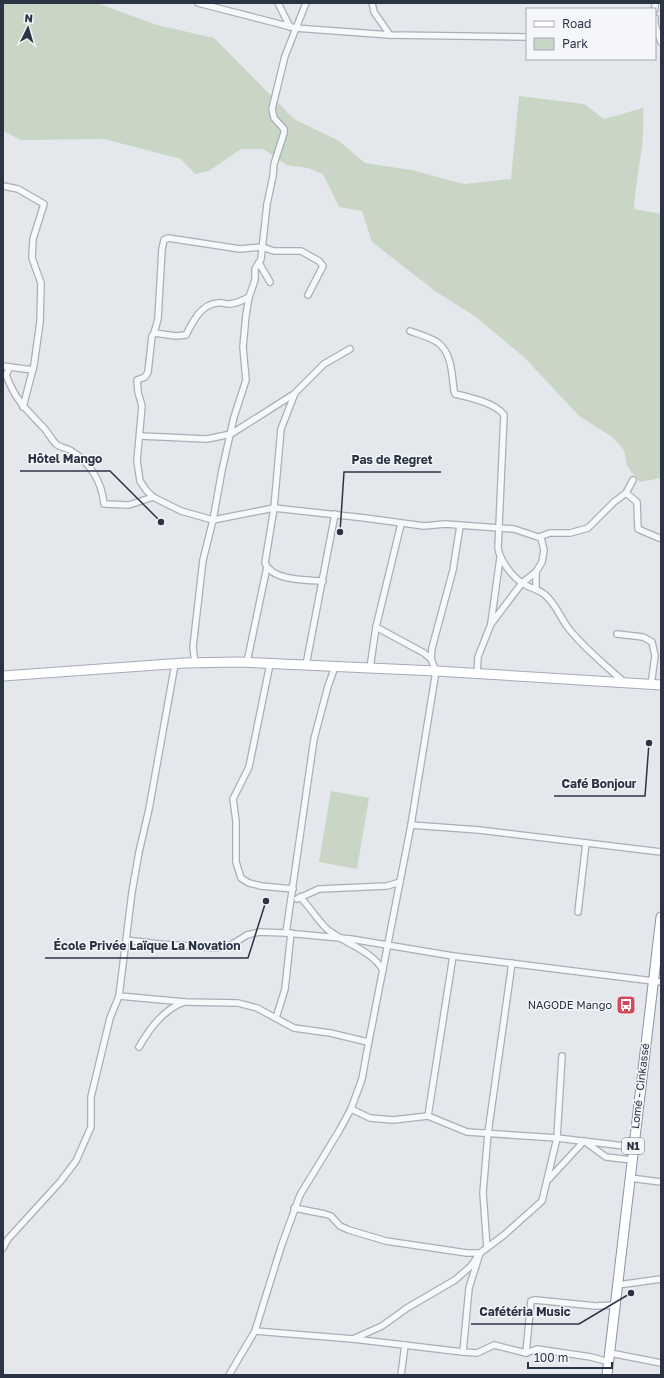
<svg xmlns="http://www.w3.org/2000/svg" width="664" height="1378" viewBox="0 0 664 1378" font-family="'Golos Text',sans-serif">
  <rect width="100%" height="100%" fill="#e4e7ec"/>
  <!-- green -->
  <g fill="#c9d6c5">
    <path d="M3,3h94l60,22 57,13 80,81 45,22 26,22 46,7 53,14 47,-5 8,-83 65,8 20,15 39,-11c3,34 -7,66 -9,101l27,5v264l-21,4 -13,-16 -3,-16 -12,-13 -33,-21 -55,-59 -48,-40 -41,-26 -63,-49 -10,-31 -23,-4 -16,-33 -15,-6 -21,-3 -24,-16h-22l-32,22 -14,3 -14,-15 -77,-20 -83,1 -18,-9z"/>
    <polygon points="331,791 369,798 357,869 319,862"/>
  </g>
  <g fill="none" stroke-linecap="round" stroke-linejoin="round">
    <defs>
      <g id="minor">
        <polyline points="198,3 295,28 390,35 527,37"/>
        <polyline points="278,3 290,27"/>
        <polyline points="372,3 374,12 390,35"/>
        <polyline points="655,9 655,3"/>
        <polyline points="655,18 655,25 661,42"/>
        <polyline points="3,186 18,189 44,204 33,239 32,258 41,283 40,322 34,365 23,407"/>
        <polyline points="259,263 270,282"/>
        <path d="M249,297c-7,4 -13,7 -21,7 -3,0 -7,-2 -10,-1 -17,1 -25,18 -32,32l-10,1 -22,-3 -2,3 -4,36 -3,5 -8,3 1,12 4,14 -5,55 3,20 6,9 7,7 28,14 32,9 61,-12 91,10 59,8 21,-2 69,5 27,9 3,12 -2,12 -6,10 -14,11 -31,41 -13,33 -1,17"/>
        <path d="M410,331c8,3 19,6 27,11 15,10 15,33 17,49l1,3c14,3 41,9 49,21l-6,133c2,13 14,28 24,35 7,5 16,6 22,11 12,9 16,24 25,35 16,20 36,36 55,53"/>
        <polyline points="154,333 158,319 162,249 164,240 168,238 240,249 262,247 274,251 301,251 319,261 323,266 308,295"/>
        <path d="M3,366l7,1 -4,8c10,26 19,33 37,52 5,5 8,12 13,17 3,3 10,4 14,6 20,12 32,32 34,54l25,1 24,-8"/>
        <polyline points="10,367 33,370"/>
        <polyline points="140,436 207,439 231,434 294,394"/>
        <polyline points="626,493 637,502 638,529 659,538"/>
        <polyline points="539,537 550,533 570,533 588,528 614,502 626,493 633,480"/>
        <polyline points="536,572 536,589"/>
        <path d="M323,581c-16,-1 -51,0 -58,-18l9,-55 7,-79 14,-36 29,-29 26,-15"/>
        <polyline points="491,623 500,558"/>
        <polyline points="617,634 643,637 652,642 655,656 651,685"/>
        <polyline points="431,659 432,648 453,570 460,526"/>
        <polyline points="247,662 267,567"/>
        <polyline points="195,663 193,647 203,560 213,520 222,470 234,417 246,380 243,347 246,315 249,297 255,280 255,269 261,259 267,204 273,176 274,164 284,133 284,129 274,118 272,109 285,56 306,3"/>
        <polyline points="270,664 249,767 233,799 236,821 236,862 241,878 249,883 261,886 293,889"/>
        <polyline points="306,665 335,514"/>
        <polyline points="370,668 376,627 401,524"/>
        <polyline points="411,825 479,830 661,852"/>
        <path d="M300,897c10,10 18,24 28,33 18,14 43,20 55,40"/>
        <polyline points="297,899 319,889 387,886 400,882"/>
        <polyline points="578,912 586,843"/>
        <polyline points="286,933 314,739 328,686 335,667"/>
        <polyline points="126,940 159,944 217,948 231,945 247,935 259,932 286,933 351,939 453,956 661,982"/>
        <polyline points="119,996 185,1002 238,1003 257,1008 294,1028 330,1033 368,1042"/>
        <polyline points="276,1018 285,989 291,933"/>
        <path d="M139,1047c11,-19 24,-37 45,-45"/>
        <polyline points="351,1109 370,1118 393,1120 428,1116 467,1132 557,1138 633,1147"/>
        <polyline points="428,1116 453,956"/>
        <polyline points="630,1178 661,1182"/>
        <polyline points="548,1180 584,1141 606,1157 632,1160"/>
        <polyline points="294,1208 325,1214 331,1216 340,1226 349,1230 386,1241 467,1253 480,1253 469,1288 463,1352"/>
        <polyline points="3,1248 8,1239 60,1182 76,1161 91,1127 91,1097 110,1018 119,996 132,892 139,852 149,809 175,664"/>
        <polyline points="487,1248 483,1193 488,1133 512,963"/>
        <polyline points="618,1285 661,1279"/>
        <polyline points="255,1331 353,1339 463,1352 477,1353 494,1345 526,1353 537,1349 591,1357 609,1362"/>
        <polyline points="353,1339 382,1326 407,1308 455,1280 471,1266 480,1253 504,1235 542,1201 557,1138 562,1056"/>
        <polyline points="526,1353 531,1301 535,1300 596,1306 615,1305"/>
        <polyline points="610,1353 661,1363"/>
        <polyline points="229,1375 255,1331 281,1247 300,1195 339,1131 351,1109 362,1079 367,1051 411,825 436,671 431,659 424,653 376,627"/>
        <polyline points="401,1375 405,1345"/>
      </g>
      <polyline id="primary" points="3,676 184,663 238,662 436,671 661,685"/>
      <polyline id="trunk" points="607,1375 661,917"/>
    </defs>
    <!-- minor casing -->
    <use href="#minor" stroke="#a9aeb7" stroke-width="8"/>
    <!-- primary casing -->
    <use href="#primary" stroke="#a3abb8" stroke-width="11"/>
    <!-- trunk casing -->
    <use href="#trunk" stroke="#8b94a3" stroke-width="11"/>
    <!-- minor -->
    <use href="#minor" stroke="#f7f8fa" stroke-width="5.5"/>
    <!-- primary -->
    <use href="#primary" stroke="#fff" stroke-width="9"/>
    <!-- trunk -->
    <use href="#trunk" stroke="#fff" stroke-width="9"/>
  </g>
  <!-- icons -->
  <defs>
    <symbol id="bus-square" viewBox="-11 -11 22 22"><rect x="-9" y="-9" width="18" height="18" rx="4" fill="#d1495b" stroke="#f4f6f9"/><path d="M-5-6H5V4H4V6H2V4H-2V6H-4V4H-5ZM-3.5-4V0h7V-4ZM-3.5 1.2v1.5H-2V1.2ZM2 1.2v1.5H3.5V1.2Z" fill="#fff"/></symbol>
  </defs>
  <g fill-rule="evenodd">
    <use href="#bus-square" x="615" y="994" width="22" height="22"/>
  </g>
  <g text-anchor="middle" stroke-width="3" stroke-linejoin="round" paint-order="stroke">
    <!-- shield labels -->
    <rect fill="#f4f6f9" stroke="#676e7b" stroke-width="1" x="622" y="1138" width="22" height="16" rx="3"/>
    <g font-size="10" font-weight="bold" fill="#2b3445">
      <text x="633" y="1150">N1</text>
    </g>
    <!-- poi labels -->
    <g font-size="11" fill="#2b3445" stroke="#f4f6f9" text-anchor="end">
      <text x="612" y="1009">NAGODE Mango</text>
    </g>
    <!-- street labels -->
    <g font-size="11" fill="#2b3445" stroke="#f4f6f9">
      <text transform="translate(640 1086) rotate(-83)" y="4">Lomé - Cinkassé</text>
    </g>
  </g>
  <!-- callouts -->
  <path fill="none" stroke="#2b3445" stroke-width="1.5" d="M161 522L110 471H20M340 532L344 472H441M649 743L645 796H554M266 901L248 958H45M631 1293L579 1324H471"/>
  <g fill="#2b3445" stroke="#f4f6f9" stroke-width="1.5">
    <circle cx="161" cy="522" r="4"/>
    <circle cx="340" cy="532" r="4"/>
    <circle cx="649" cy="743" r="4"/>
    <circle cx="266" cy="901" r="4"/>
    <circle cx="631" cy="1293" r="4"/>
  </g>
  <g font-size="12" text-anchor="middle" font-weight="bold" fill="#2b3445" stroke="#f4f6f9" stroke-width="3" stroke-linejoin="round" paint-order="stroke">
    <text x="65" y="463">Hôtel Mango</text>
    <text x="392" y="464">Pas de Regret</text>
    <text x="599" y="788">Café Bonjour</text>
    <text x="147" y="950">École Privée Laïque La Novation</text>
    <text x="525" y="1316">Cafétéria Music</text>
  </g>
  <!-- border -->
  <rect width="664" height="1378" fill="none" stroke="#2b3445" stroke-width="8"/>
  <!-- legend -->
  <rect x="526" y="8" width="130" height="52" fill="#f4f6f9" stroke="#a4a8b1"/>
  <rect x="534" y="21" width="20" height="6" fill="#ffffff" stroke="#a4a8b1"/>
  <text x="562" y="28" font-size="12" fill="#2b3445">Road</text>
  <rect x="534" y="38" width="20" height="12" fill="#c9d6c5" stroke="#a4a8b1"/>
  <text x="562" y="48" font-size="12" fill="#2b3445">Park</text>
  <!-- north arrow -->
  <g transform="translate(28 28) rotate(5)" stroke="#f4f6f9" stroke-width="3" paint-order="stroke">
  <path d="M0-3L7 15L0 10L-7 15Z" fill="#2b3445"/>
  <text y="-6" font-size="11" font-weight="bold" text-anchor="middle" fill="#2b3445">N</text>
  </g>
  <!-- scale -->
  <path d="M528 1362v6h84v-6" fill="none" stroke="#2b3445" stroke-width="2"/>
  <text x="534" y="1362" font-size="12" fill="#2b3445" stroke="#f4f6f9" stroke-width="3" paint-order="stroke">100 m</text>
</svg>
